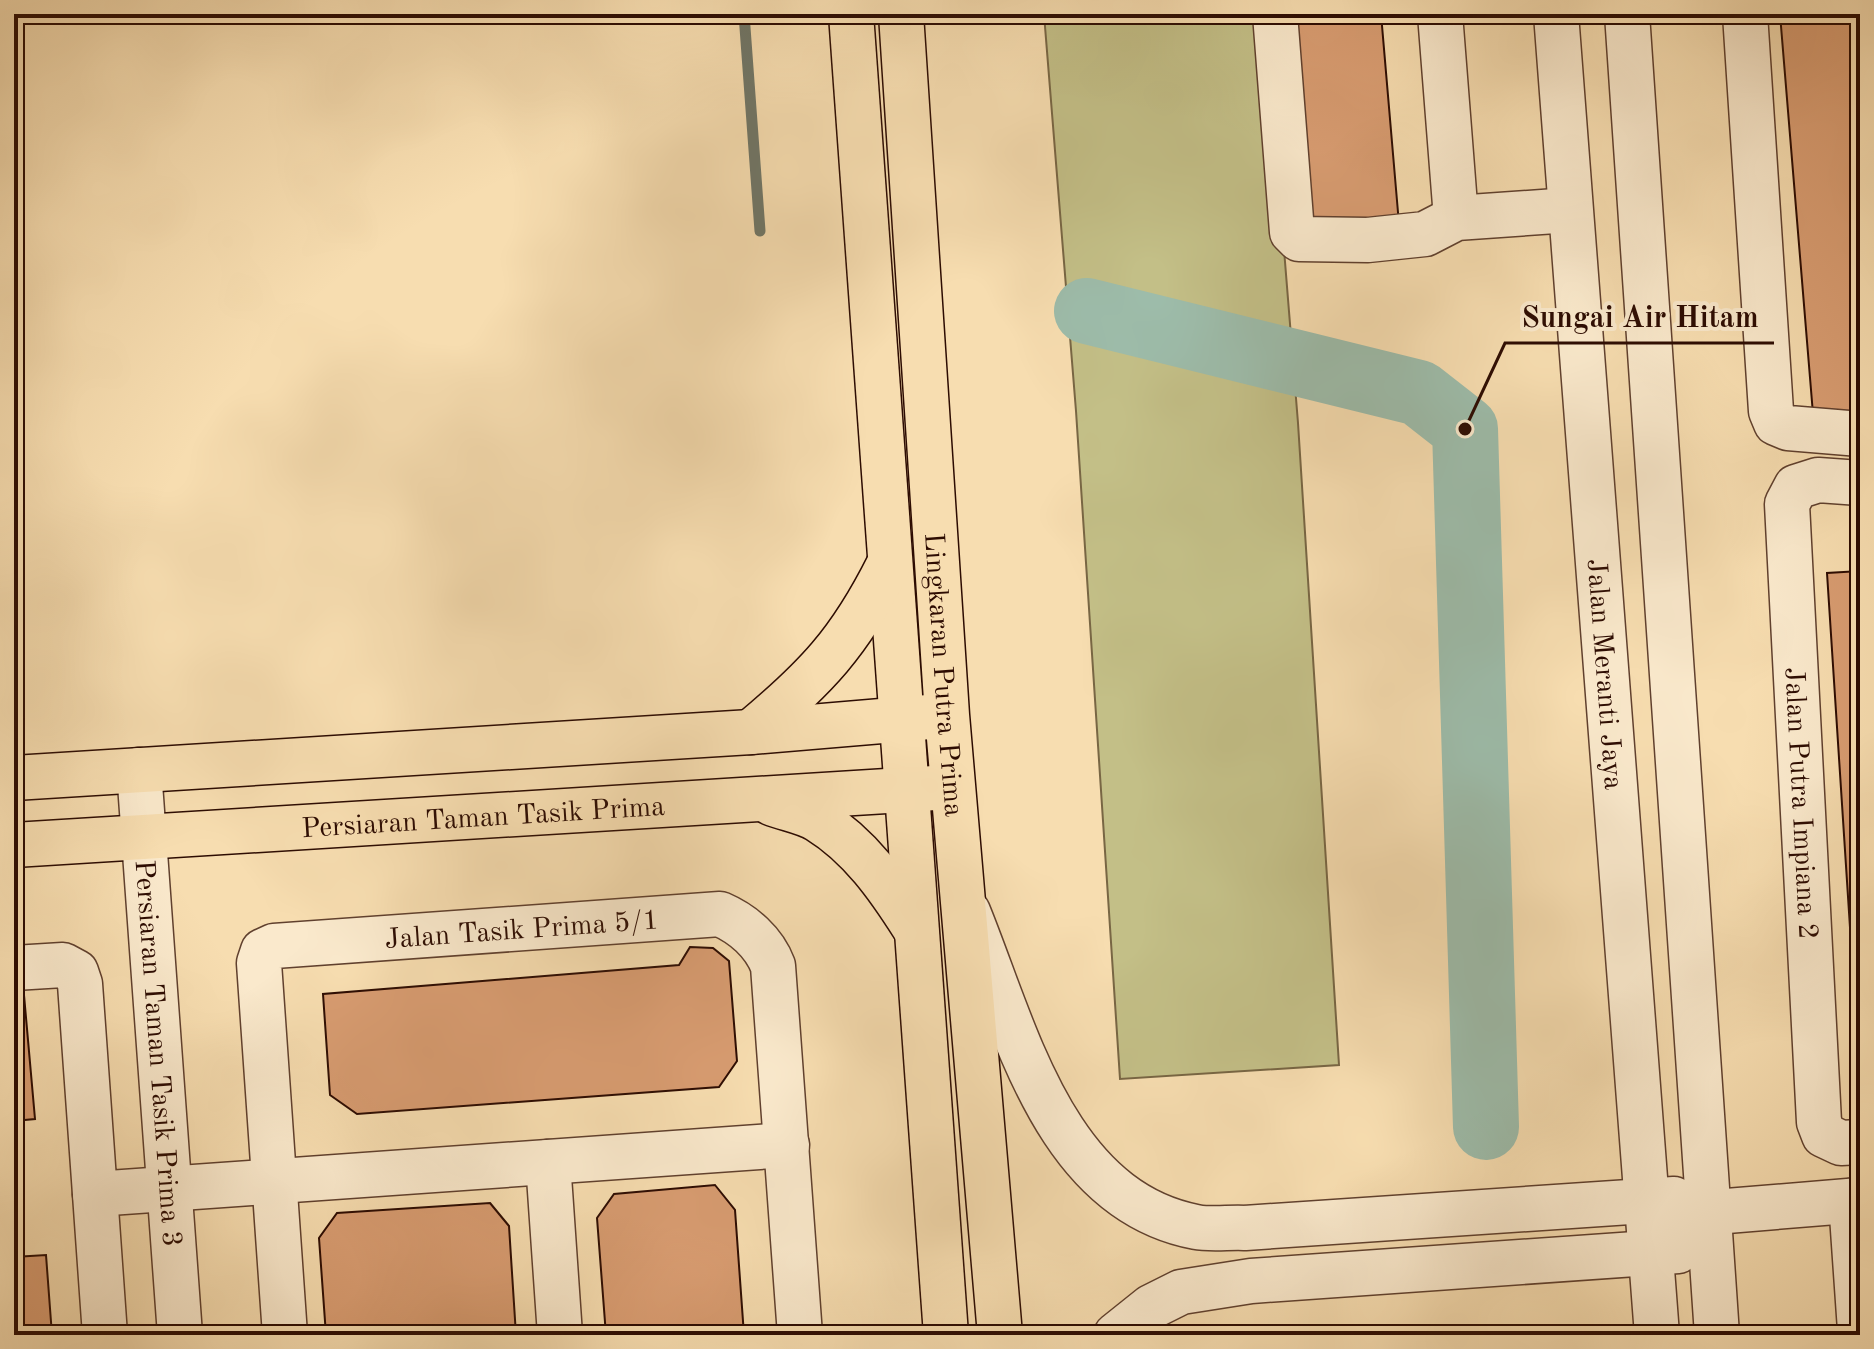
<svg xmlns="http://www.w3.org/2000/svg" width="1874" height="1349" viewBox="0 0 1874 1349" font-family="'Old Standard TT',serif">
  <rect width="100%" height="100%" fill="#f7ddb0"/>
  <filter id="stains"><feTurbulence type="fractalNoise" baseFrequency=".0025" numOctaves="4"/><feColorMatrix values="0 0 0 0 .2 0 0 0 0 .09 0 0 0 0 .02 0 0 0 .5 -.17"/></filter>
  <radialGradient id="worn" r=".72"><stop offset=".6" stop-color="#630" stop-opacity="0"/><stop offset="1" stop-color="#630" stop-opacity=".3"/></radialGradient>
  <!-- green -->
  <polygon fill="#c3bf87" stroke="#786644" stroke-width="2" points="1044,14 1265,14 1298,423 1339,1065 1120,1079 1076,411"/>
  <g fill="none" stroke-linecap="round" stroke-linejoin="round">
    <!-- stream -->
    <polyline stroke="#707667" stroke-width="11" points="744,14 760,231"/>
    <!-- river -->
    <polyline stroke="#9dbcaa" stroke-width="66" points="1087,311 1419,393 1465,429 1486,1127"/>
  </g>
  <!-- building -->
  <g fill="#d89c71" stroke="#2d0c02" stroke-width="2">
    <polygon points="1285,14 1381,14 1399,224 1302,232"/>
    <polygon points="1780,14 1860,14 1860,410 1813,414"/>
    <polygon points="1860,571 1860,1020 1856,1020 1827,573"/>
    <polygon points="690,947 713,948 729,961 737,1061 719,1087 357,1114 330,1095 323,994 679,965"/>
    <polygon points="24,995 35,1119 14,1121 14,996"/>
    <polygon points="715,1185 735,1210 744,1335 606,1335 597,1218 614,1194"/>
    <polygon points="490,1203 509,1226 516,1335 326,1335 319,1238 337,1213"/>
    <polygon points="46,1255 52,1335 14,1335 14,1257"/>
  </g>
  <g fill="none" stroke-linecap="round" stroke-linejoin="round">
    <defs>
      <g id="minor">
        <polyline points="1275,14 1292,232 1299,239 1368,240 1425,234 1456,218 1570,210"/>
        <polyline points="1440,14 1456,218"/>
        <path id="s1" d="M1556,14l101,1321"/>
        <polyline points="1627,14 1717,1335"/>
        <polyline points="1745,14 1771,411 1776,423 1788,428 1860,434"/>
        <path id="s2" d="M1860,483l-42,-3 -22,7 -9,17 32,618 5,13 17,8 19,-1"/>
        <path id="s3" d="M139,770l41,565"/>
        <path d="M968,912c47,115 86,288 228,315 16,3 34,0 49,1l429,-29"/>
        <polyline points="14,968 63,965 76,972 80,984 95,1194 787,1145"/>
        <polyline points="548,1162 560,1335"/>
        <polyline points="95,1194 105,1335"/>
        <polyline points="1851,1201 1860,1330"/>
        <polyline points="1678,1215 1860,1200"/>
        <path id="s4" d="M285,1335l-26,-372 4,-12 11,-5 446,-32c23,10 44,28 53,52l27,369"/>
        <polyline points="1116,1335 1151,1307 1181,1292 1251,1281 1678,1251"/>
      </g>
      <g id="major">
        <polyline points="851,14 946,1335"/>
        <path id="s5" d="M901,14l46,701 53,620"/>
        <path d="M751,732c65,-54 99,-90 137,-166"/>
        <polyline points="14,778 751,732 929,717"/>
        <path d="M771,803c15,6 34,9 47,17 42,26 70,66 96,107"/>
        <path id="s6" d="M14,845l921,-57"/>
      </g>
    </defs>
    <!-- minor casing -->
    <use href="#minor" stroke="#60402e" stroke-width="47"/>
    <!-- major casing -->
    <use href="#major" stroke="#2d0c02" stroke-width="47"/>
    <!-- minor -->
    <use href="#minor" stroke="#fae9cc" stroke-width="44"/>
    <!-- major -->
    <use href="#major" stroke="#f7ddb0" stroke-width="44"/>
  </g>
  <g text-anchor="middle" stroke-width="8" stroke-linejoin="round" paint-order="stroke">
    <!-- street labels -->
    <g font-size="28" fill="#2d0c02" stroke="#fae9cc">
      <text dy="10" stroke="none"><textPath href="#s1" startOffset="662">Jalan Meranti Jaya</textPath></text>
      <text dy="10" stroke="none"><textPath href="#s5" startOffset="662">Lingkaran Putra Prima</textPath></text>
      <text dy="10" stroke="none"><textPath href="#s2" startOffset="384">Jalan Putra Impiana 2</textPath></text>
      <text dy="10" stroke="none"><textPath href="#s6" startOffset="470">Persiaran Taman Tasik Prima</textPath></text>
      <text dy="10" stroke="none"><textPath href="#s4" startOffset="646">Jalan Tasik Prima 5/1</textPath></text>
      <text dy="10" stroke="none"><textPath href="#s3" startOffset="284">Persiaran Taman Tasik Prima 3</textPath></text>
    </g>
  </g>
  <!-- callouts -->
  <path fill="none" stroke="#2d0c02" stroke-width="3" d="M1465 429L1505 343H1774"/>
  <circle fill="#2d0c02" stroke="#fae9cc" stroke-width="3" cx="1465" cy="429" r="8"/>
  <g font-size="30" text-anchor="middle" font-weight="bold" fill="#2d0c02" stroke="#fae9cc" stroke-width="8" stroke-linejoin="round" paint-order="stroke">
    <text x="1640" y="327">Sungai Air Hitam</text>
  </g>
  <!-- margin -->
  <rect width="1874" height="1349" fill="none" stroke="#f7ddb0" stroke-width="48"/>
  <rect x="16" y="16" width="1842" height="1317" fill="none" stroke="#2d0c02" stroke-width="4"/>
  <rect x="24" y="24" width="1826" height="1301" fill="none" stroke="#2d0c02" stroke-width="2"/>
  <rect width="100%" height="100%" filter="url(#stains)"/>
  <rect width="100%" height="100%" fill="url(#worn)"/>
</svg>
